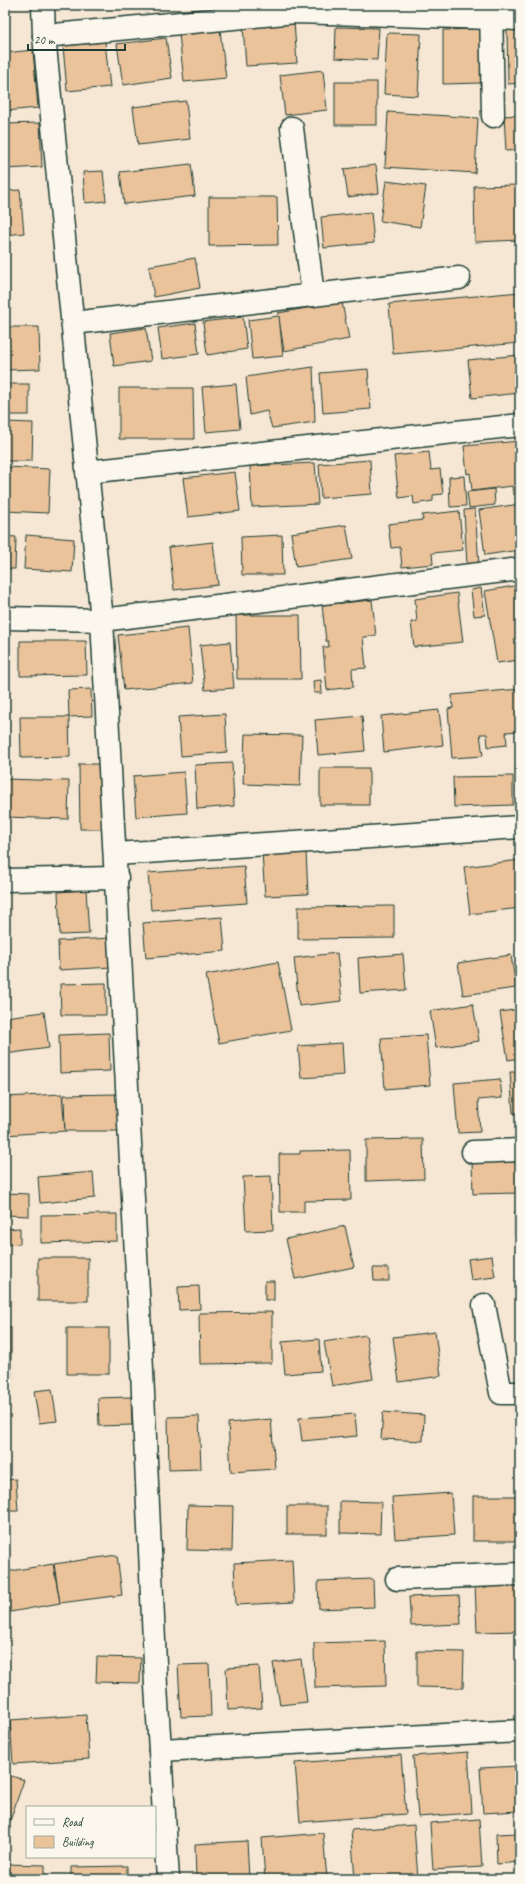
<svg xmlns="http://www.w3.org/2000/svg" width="525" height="1884" viewBox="0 0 525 1884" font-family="Caveat,sans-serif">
  <rect width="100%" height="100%" fill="#f6e7d4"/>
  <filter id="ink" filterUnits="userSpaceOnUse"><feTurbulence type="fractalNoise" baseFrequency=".025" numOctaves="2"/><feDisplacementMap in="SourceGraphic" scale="8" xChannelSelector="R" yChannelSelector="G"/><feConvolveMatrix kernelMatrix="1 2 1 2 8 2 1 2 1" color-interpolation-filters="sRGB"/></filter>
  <g filter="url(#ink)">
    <!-- building -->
    <g fill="#ebc39b" stroke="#1f3d34">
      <polygon points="294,22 297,63 246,66 243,26"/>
      <polygon points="336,27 379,28 377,60 335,58"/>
      <polygon points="481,29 482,83 443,84 443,30"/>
      <polygon points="220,30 226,78 184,82 179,34"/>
      <polygon points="507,30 520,30 520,83 508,84"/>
      <polygon points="387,33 421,34 418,96 384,94"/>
      <polygon points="166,38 172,78 123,85 117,44"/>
      <polygon points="105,42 110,87 67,91 63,46"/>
      <polygon points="33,50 38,108 5,111 5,53"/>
      <polygon points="323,70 327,110 285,115 280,75"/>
      <rect x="335" y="82" width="42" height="43"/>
      <polygon points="186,101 190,139 138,145 133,107"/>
      <polygon points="388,112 478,118 475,173 385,167"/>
      <polygon points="520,115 520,150 506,151 504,116"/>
      <polygon points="40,123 42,167 5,169 5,124"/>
      <polygon points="191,164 195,196 124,204 120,172"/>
      <polygon points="376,165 379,193 348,197 344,169"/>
      <polygon points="103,171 106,201 85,203 83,172"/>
      <polygon points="386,181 426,186 420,227 380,221"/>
      <polygon points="520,185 520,240 475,242 474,186"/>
      <polygon points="20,190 24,233 5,235 5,191"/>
      <polygon points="209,197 277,197 278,245 209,246"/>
      <polygon points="371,212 374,243 324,248 321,217"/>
      <polygon points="195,258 200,288 154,297 149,266"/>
      <polygon points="520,292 520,343 393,354 389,304"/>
      <polygon points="342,302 349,339 284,351 278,313"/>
      <polygon points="279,316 283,356 252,359 248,320"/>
      <polygon points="243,317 247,349 207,355 203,322"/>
      <polygon points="195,323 199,354 162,359 158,328"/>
      <polygon points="5,327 39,327 40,369 5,370"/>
      <polygon points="146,328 151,361 114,366 110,333"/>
      <polygon points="520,355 520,393 472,398 468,360"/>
      <polygon points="313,367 315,422 272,428 267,411 250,415 246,377"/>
      <polygon points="368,369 371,409 323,413 320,373"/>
      <rect x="5" y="384" width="24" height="31"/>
      <polygon points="236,384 240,429 206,432 202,387"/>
      <polygon points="119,388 193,388 194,439 119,439"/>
      <polygon points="5,422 33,423 32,461 5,461"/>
      <polygon points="520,441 520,494 513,494 512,486 472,491 470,473 467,474 464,446"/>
      <polygon points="429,452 431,470 440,469 443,494 433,495 433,501 414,504 413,496 399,498 394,456"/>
      <polygon points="370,460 372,494 321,498 319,464"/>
      <polygon points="315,463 318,504 252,507 250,466"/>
      <polygon points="5,467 50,469 48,513 5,511"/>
      <polygon points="235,472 240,511 188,517 183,478"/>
      <polygon points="464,476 466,506 450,507 449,477"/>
      <polygon points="494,489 495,505 469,508 467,492"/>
      <polygon points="520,504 520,550 485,555 479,510"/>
      <polygon points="475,509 479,565 467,566 464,510"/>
      <polygon points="459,511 463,550 432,553 433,564 402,567 400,547 391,548 388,524 423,520 422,515"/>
      <polygon points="346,525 352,559 296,567 291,533"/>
      <polygon points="26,535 74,539 72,572 24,569"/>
      <polygon points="282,535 283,575 242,575 241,537"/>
      <polygon points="5,536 16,537 15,569 5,569"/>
      <polygon points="213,542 218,585 174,590 169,547"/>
      <polygon points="520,585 520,649 517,649 519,660 497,663 485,591"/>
      <polygon points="481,588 485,615 474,616 471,590"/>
      <polygon points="457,593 463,642 414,647 411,622 417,622 415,599"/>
      <polygon points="372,600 376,636 363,637 366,668 352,669 353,687 327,690 323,647 329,647 328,641 326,641 322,605"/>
      <polygon points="236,615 300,615 301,679 237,679"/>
      <polygon points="188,628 193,683 124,690 118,635"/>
      <polygon points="20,641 86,641 87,675 20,676"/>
      <polygon points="230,642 234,688 205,690 200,645"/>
      <polygon points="321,680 322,693 314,693 313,681"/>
      <polygon points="91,689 92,716 69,717 68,690"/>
      <polygon points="520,689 520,731 506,732 507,745 488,747 487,734 480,734 483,756 452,758 448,709 453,708 452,695"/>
      <polygon points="439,710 443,745 384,752 381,716"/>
      <polygon points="225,714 227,752 181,756 178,717"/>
      <polygon points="362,716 365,751 318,755 315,720"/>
      <polygon points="20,717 69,717 70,757 21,758"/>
      <polygon points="245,734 302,735 300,786 243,784"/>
      <polygon points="232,763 234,806 197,809 195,765"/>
      <polygon points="79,764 103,764 104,829 80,829"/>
      <rect x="320" y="768" width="49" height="37"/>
      <polygon points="184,772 187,813 136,817 133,776"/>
      <polygon points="513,776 513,805 454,807 453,777"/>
      <polygon points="5,779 69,781 68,819 5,817"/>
      <polygon points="306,851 308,894 265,896 262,853"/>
      <polygon points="520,860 520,908 470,914 464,867"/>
      <polygon points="244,866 247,903 151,910 148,873"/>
      <polygon points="86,890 89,934 60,935 58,892"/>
      <polygon points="394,906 394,938 298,939 298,907"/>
      <polygon points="222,917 225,951 146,958 143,923"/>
      <polygon points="111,938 112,967 59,970 58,941"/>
      <polygon points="337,953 342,1001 299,1006 294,958"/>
      <polygon points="403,954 406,990 360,993 358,958"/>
      <polygon points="511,955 516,988 463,995 458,963"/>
      <polygon points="278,962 291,1030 219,1043 206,975"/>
      <polygon points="106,983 106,1015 61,1015 60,984"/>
      <polygon points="473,1004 479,1041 436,1048 430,1011"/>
      <polygon points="520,1009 520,1058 508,1060 500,1012"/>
      <polygon points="44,1012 49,1048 5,1054 5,1017"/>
      <polygon points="109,1033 110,1071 60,1073 59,1035"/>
      <polygon points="426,1035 430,1085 385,1089 381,1038"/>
      <polygon points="342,1043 344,1075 301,1078 298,1046"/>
      <polygon points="510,1072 520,1072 520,1113 513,1113"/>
      <polygon points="500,1079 502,1098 478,1100 480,1132 458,1133 454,1083"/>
      <polygon points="62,1094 65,1131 5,1135 5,1097"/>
      <polygon points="118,1094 118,1131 65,1131 64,1095"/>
      <polygon points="423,1139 424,1179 366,1181 366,1140"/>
      <polygon points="350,1150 351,1200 304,1201 304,1212 280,1212 279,1154 300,1154 300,1151"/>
      <polygon points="520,1160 520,1193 473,1194 472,1161"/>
      <polygon points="93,1172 95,1198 40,1203 38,1177"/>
      <polygon points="271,1176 273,1230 246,1231 243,1177"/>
      <polygon points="5,1193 29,1194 29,1216 5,1215"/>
      <polygon points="515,1211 520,1211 520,1236 515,1237"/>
      <polygon points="117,1214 117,1241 41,1243 41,1215"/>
      <polygon points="345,1226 354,1267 295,1279 286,1239"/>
      <polygon points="20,1228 20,1244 5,1245 5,1229"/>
      <polygon points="492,1256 495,1277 471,1280 468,1259"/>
      <rect x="38" y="1258" width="50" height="43"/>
      <polygon points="517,1266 520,1266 520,1304"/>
      <polygon points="373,1268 389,1268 389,1281 374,1281"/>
      <rect x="265" y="1281" width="9" height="19"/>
      <polygon points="199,1286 200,1309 179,1310 178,1287"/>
      <polygon points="272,1312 272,1363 200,1364 199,1313"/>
      <rect x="5" y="1328" width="6" height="56"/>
      <rect x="67" y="1328" width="42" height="46"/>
      <polygon points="435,1332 441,1376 399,1382 393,1337"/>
      <polygon points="366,1335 373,1379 332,1386 324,1342"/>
      <polygon points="319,1339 321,1371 285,1374 282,1342"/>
      <polygon points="52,1389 57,1421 39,1423 34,1391"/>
      <polygon points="131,1397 132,1425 99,1426 98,1398"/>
      <polygon points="383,1412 424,1415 423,1441 381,1439"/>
      <polygon points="355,1414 357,1436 302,1441 299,1418"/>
      <polygon points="199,1416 201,1469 169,1470 168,1417"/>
      <polygon points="271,1419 275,1469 231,1472 228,1423"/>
      <polygon points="16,1479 18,1511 5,1511 5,1480"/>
      <polygon points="451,1493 454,1535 395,1539 392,1497"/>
      <rect x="473" y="1496" width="47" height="45"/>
      <polygon points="340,1501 381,1502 380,1534 340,1533"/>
      <polygon points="188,1505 233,1506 232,1551 187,1550"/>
      <rect x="287" y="1506" width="40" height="28"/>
      <polygon points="117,1555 122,1595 60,1603 54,1564"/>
      <polygon points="292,1560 294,1602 236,1605 234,1563"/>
      <polygon points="53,1564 60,1603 5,1613 5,1572"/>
      <polygon points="373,1579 374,1607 319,1609 318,1581"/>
      <polygon points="520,1584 520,1631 477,1632 475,1585"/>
      <polygon points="459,1595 461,1624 411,1626 409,1597"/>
      <polygon points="385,1641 386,1686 315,1688 314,1643"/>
      <polygon points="417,1651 464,1652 463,1688 417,1687"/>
      <polygon points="97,1657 141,1658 140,1683 96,1682"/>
      <polygon points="301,1659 307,1702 280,1705 273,1663"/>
      <polygon points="209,1664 211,1716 181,1717 178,1665"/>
      <polygon points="259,1666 262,1708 228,1710 226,1668"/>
      <polygon points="86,1715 89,1759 13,1764 10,1720"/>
      <polygon points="468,1752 472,1813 418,1817 413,1756"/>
      <polygon points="401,1755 406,1814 300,1822 295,1763"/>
      <polygon points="520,1766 520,1811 483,1813 480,1768"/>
      <polygon points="5,1774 24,1780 6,1832 5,1832"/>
      <polygon points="479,1819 482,1867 433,1870 430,1823"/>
      <polygon points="414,1825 418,1879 355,1879 351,1830"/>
      <polygon points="323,1833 327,1879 265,1879 262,1838"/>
      <polygon points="520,1833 520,1862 497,1864 496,1834"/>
      <polygon points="247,1841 249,1879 196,1879 195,1844"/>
      <polygon points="5,1864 45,1865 45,1879 5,1879"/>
      <polygon points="127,1866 127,1879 71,1879 71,1867"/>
    </g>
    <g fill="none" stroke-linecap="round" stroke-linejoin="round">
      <defs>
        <g id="minor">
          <polyline points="43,5 44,36 102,620 141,1348 156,1686 168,1879"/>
          <polyline points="491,5 493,116"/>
          <polyline points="44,36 296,12 520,19"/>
          <polyline points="292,128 313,295"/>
          <polyline points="73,323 459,278"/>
          <polyline points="87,472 520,425"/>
          <polyline points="5,618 102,620 520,569"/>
          <polyline points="116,854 520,827"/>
          <polyline points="5,880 117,878"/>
          <polyline points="473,1152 520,1150"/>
          <polyline points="484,1305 501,1393 520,1393"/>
          <polyline points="397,1579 520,1574"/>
          <polyline points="160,1750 520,1731"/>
        </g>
      </defs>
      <!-- minor casing -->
      <use href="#minor" stroke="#1f3d34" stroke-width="25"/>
      <!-- minor -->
      <use href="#minor" stroke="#fbf7ec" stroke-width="22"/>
    </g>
  </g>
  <!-- margin -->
  <rect width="525" height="1884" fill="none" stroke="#fbf7ec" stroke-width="20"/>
  <rect x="10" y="10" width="505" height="1864" fill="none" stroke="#1f3d34" stroke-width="1.5" filter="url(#ink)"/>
  <!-- legend -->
  <rect x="26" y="1806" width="130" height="52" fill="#fbf7ec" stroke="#a3ada2"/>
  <rect x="34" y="1819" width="20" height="6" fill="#fbf7ec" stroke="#a3ada2"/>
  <text x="62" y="1826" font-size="12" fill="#1f3d34">Road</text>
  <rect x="34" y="1836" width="20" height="12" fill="#ebc39b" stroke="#a3ada2"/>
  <text x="62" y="1846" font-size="12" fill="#1f3d34">Building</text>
  <!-- scale -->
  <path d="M28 44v6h97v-6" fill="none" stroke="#1f3d34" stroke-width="2"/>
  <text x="34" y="44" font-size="12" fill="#1f3d34" stroke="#fbf7ec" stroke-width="3" paint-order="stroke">20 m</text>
</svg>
